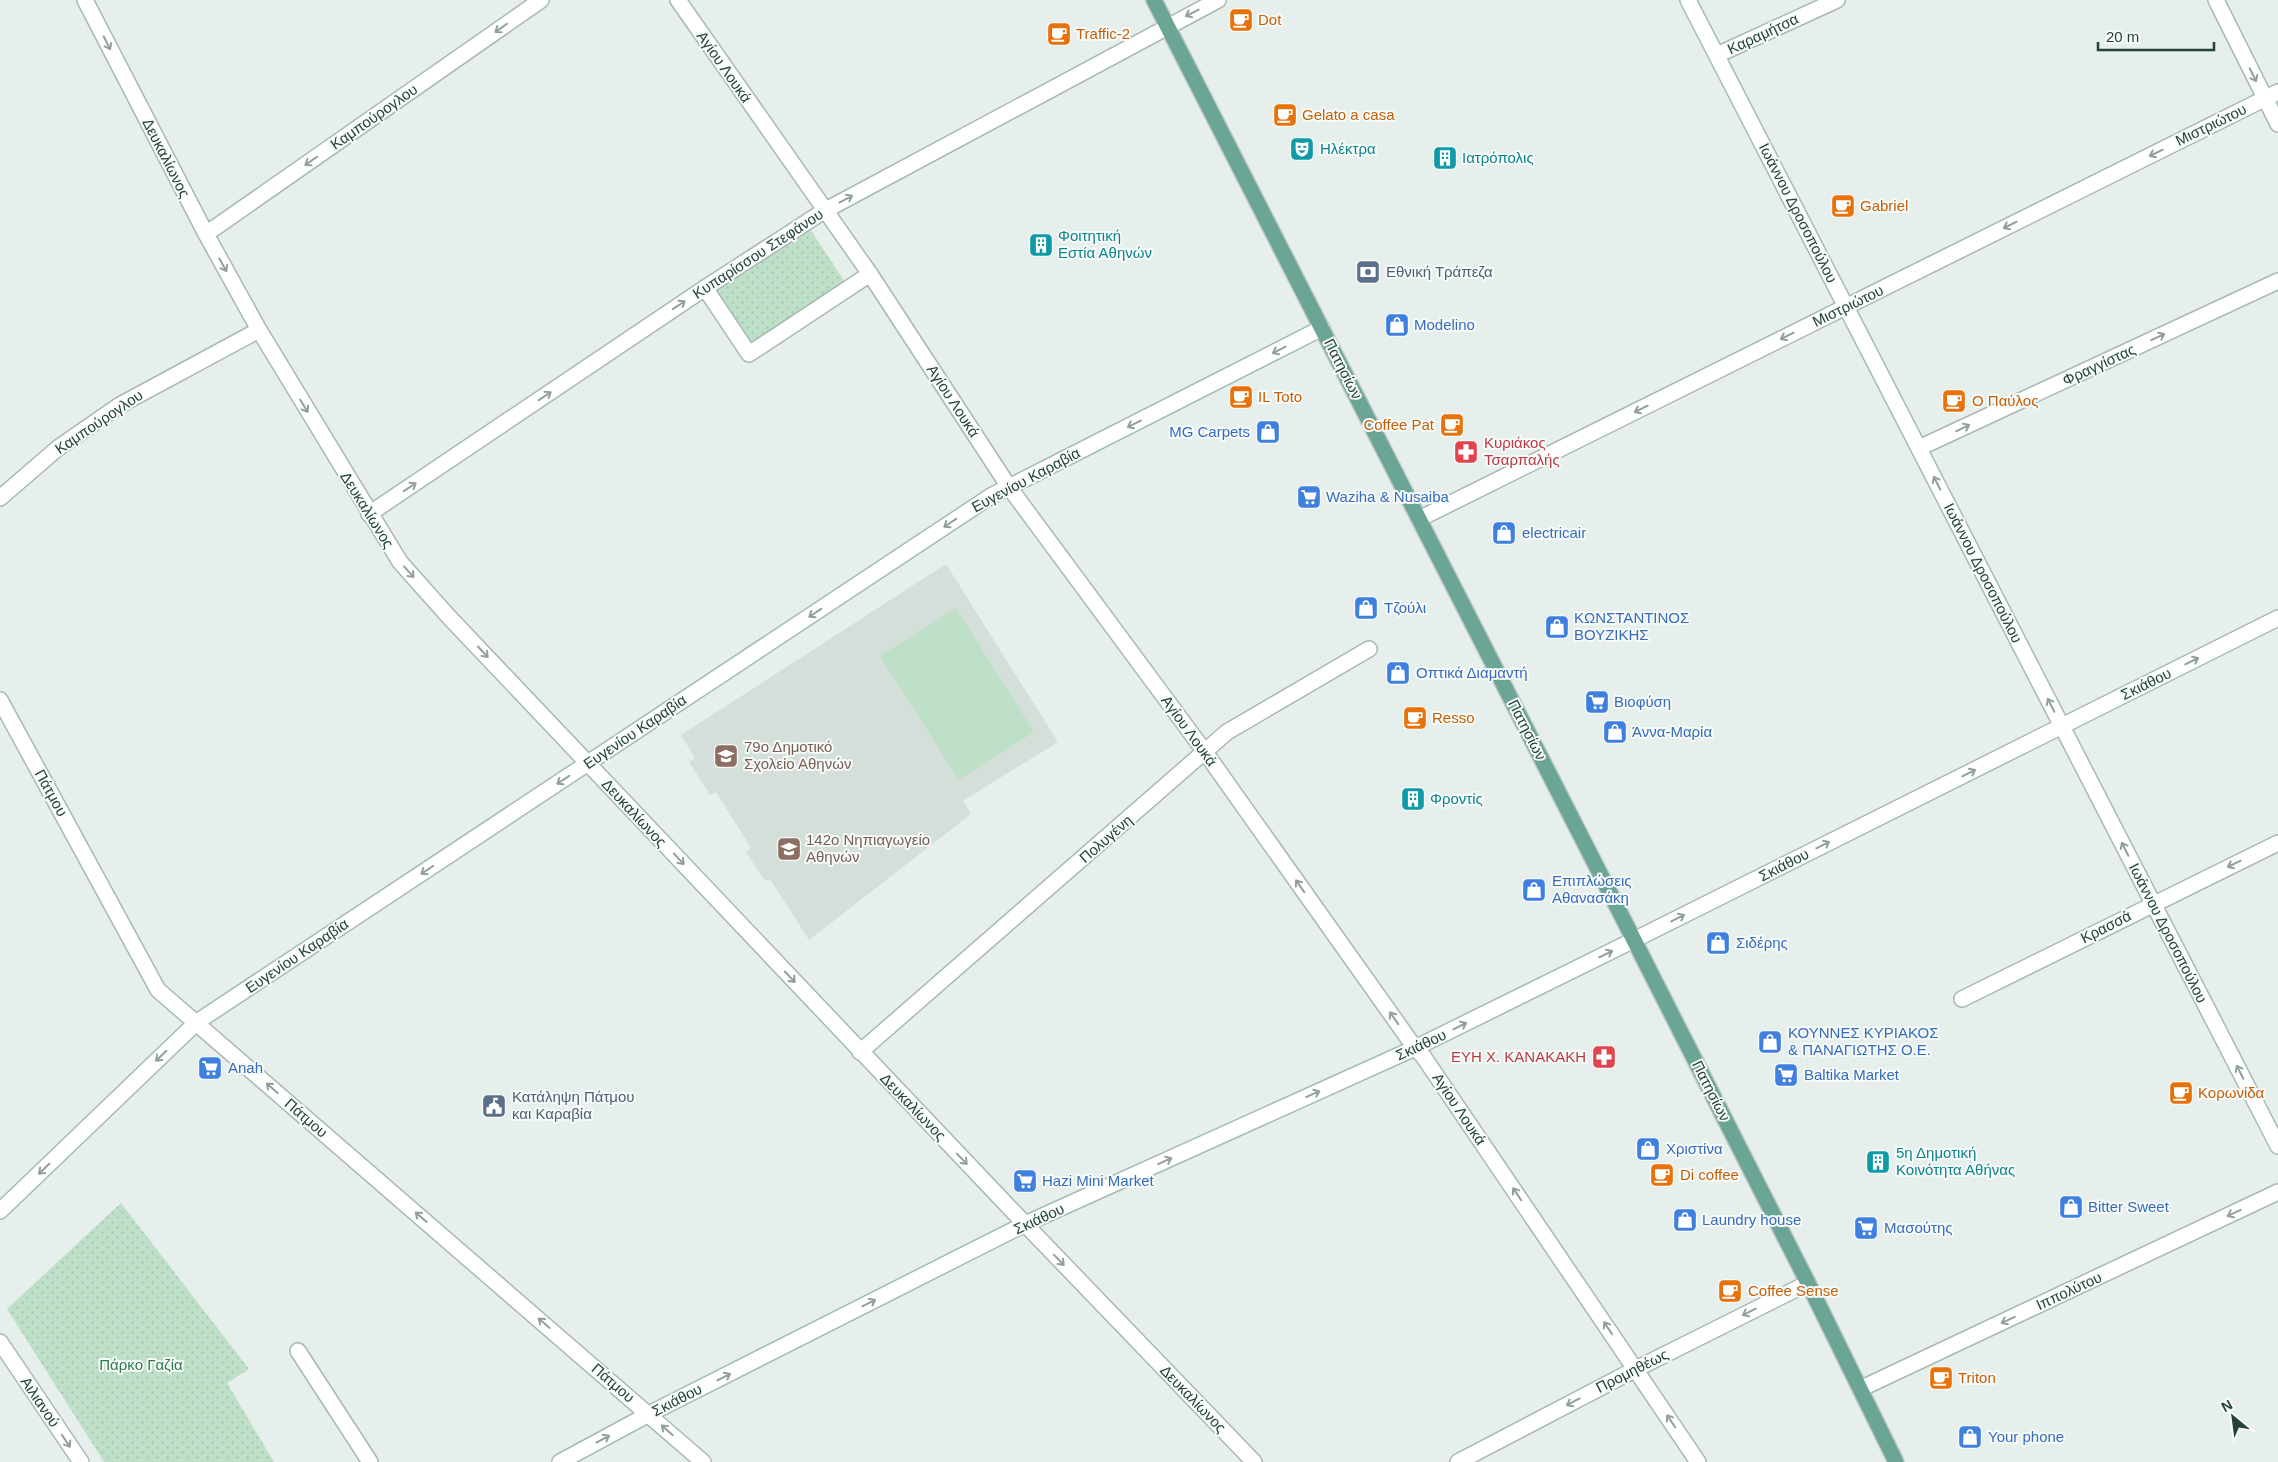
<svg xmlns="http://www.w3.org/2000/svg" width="2278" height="1462" viewBox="0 0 2278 1462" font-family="Helvetica,sans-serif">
  <defs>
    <pattern id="park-dots" width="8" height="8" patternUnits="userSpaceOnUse" patternTransform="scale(1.25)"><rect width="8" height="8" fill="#bfe0c8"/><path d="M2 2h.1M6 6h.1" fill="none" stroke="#a4c1ad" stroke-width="1.8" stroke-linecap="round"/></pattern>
  </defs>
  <rect width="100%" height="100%" fill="#e6efeb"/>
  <!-- built -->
  <polygon fill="#d4dfda" points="946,564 1058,742 963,801 971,814 809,940 770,879 765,881 746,852 751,848 716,792 710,795 689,762 695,758 681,735"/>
  <!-- grass -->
  <polygon fill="#bfe0c8" points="956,608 1034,732 959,780 880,656"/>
  <!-- park -->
  <g fill="url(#park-dots)">
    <polygon points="808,226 847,285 754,347 715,289"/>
    <polygon points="121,1203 249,1369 227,1383 274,1462 104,1462 7,1309"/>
  </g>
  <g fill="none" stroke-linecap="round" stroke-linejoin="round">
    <defs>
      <g id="lane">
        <polyline points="705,288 749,354 870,274"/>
        <polyline points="1919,448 2278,281"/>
        <polyline points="1962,999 2278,843"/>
      </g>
      <g id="street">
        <polyline points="85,0 206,234 259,330 400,562 449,617 1025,1224 1254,1462"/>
        <polyline points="678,0 870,274 1009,487 1205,752 1415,1048 1423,1056 1698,1462"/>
        <polyline points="2216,0 2278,124"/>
        <polyline points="1717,55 1837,0"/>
        <polyline points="206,234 541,0"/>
        <polyline points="0,498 58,448 120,405 259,330"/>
        <polyline points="369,514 705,288 824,211 1218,0"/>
        <polyline points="1419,519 2278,92"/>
        <polyline points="0,700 158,990 703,1462"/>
        <polyline points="1634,940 2278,618"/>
        <polyline points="860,1052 1227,732 1369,649"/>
        <polyline points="0,1342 81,1462"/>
        <polyline points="298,1351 370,1462"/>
        <polyline points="1860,1389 2278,1192"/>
        <polyline points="1458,1462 1636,1369 1808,1283"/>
      </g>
      <g id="secondary">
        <polyline points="1688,0 2278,1146"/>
        <polyline points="0,1211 197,1022 991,496 1322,328"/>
        <polyline points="560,1462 649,1414 1025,1224 1415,1048 1634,940"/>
      </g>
      <polyline id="primary" points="1154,0 1634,940 1808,1283 1896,1462"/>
    </defs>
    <!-- lane casing -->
    <use href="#lane" stroke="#a8b8b2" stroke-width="18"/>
    <!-- street casing -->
    <use href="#street" stroke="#a8b8b2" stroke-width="18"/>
    <!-- secondary casing -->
    <use href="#secondary" stroke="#a4bbb3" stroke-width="18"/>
    <!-- primary casing -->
    <use href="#primary" stroke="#c2cac8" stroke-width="18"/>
    <!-- lane -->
    <use href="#lane" stroke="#fff" stroke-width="15"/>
    <!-- street -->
    <use href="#street" stroke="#fff" stroke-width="15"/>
    <!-- secondary -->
    <use href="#secondary" stroke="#fff" stroke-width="15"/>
    <!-- primary -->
    <use href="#primary" stroke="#6aa596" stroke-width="15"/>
  </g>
  <!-- one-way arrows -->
  <defs><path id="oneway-shaft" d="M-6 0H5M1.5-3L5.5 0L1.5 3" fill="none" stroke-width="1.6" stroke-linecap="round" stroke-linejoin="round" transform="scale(1.25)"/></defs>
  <g stroke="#92a09c">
    <use href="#oneway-shaft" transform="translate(1192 13) rotate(153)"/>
    <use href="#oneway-shaft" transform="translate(501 28) rotate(145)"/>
    <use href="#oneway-shaft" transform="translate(107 43) rotate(63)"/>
    <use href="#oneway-shaft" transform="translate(2253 75) rotate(64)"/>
    <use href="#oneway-shaft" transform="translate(2156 153) rotate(154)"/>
    <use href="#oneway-shaft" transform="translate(311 161) rotate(145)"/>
    <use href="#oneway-shaft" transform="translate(846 199) rotate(-28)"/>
    <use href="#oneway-shaft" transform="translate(2010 225) rotate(154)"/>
    <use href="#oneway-shaft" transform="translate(223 265) rotate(61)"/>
    <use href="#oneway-shaft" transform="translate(679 305) rotate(-34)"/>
    <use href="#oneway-shaft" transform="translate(1787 336) rotate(154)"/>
    <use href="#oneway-shaft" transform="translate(2158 337) rotate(-25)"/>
    <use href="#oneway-shaft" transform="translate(1279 350) rotate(153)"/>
    <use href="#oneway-shaft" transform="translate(545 396) rotate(-34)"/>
    <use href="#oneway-shaft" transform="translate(304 406) rotate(59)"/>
    <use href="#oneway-shaft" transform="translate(1641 409) rotate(154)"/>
    <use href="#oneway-shaft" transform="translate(1134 424) rotate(153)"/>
    <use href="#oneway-shaft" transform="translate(1963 428) rotate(-25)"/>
    <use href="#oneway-shaft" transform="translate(1937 483) rotate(-117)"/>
    <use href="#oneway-shaft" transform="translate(410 487) rotate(-34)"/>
    <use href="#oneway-shaft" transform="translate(950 523) rotate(146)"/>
    <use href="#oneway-shaft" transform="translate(409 572) rotate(48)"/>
    <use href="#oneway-shaft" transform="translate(815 613) rotate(146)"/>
    <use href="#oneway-shaft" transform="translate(483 652) rotate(47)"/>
    <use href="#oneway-shaft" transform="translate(2192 661) rotate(-26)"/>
    <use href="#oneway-shaft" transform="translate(2051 705) rotate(-117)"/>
    <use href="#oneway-shaft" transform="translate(1969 773) rotate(-27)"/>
    <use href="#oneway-shaft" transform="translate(563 780) rotate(146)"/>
    <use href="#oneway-shaft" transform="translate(1823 845) rotate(-27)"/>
    <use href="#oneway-shaft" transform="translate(2125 849) rotate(-117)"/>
    <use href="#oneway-shaft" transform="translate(679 859) rotate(47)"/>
    <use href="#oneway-shaft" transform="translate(2234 864) rotate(154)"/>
    <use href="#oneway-shaft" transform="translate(427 870) rotate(146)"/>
    <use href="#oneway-shaft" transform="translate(1300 886) rotate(-125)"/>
    <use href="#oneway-shaft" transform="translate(1678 918) rotate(-27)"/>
    <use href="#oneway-shaft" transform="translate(1606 954) rotate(-26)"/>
    <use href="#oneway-shaft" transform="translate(790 977) rotate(47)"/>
    <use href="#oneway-shaft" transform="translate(1394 1018) rotate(-125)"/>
    <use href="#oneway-shaft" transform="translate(1460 1026) rotate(-26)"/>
    <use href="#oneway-shaft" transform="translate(161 1056) rotate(136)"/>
    <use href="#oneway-shaft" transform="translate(2240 1072) rotate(-117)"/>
    <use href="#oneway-shaft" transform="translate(272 1088) rotate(-139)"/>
    <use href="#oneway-shaft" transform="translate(1313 1094) rotate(-24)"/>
    <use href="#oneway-shaft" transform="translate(962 1159) rotate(46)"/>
    <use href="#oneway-shaft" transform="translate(1165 1161) rotate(-24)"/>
    <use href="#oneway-shaft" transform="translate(44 1169) rotate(136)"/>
    <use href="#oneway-shaft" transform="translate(1517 1194) rotate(-124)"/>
    <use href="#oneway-shaft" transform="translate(2234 1213) rotate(155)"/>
    <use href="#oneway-shaft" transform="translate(421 1217) rotate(-139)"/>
    <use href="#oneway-shaft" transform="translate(1059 1260) rotate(46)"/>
    <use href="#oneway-shaft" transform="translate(869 1303) rotate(-27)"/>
    <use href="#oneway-shaft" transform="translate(1749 1312) rotate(153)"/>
    <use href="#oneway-shaft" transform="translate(2008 1320) rotate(155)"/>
    <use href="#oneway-shaft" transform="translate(544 1323) rotate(-139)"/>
    <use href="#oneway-shaft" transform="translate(1608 1328) rotate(-124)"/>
    <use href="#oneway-shaft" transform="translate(724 1377) rotate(-27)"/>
    <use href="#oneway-shaft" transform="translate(1573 1402) rotate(152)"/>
    <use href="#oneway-shaft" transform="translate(1671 1421) rotate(-124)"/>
    <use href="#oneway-shaft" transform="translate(667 1430) rotate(-139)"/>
    <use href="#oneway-shaft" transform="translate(603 1439) rotate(-28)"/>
    <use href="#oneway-shaft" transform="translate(66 1441) rotate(56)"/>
  </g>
  <!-- icons -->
  <defs>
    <symbol id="cafe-square" viewBox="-11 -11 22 22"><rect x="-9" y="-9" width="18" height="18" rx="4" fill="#e8710a" stroke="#f7fbf9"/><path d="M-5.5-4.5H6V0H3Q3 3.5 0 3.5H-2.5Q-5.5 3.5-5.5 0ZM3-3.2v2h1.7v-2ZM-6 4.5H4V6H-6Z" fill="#fff"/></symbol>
    <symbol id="theatre-square" viewBox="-11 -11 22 22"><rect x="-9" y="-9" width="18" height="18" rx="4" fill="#0f9aa8" stroke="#f7fbf9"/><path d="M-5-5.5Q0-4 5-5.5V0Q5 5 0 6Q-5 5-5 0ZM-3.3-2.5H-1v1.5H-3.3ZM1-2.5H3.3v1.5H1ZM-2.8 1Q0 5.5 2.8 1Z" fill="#fff"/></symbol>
    <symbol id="building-square" viewBox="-11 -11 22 22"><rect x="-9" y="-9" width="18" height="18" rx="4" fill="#0f9aa8" stroke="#f7fbf9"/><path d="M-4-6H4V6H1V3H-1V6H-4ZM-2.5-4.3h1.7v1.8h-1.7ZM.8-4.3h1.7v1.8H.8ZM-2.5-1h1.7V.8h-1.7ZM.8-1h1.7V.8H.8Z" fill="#fff"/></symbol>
    <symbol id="bank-square" viewBox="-11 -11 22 22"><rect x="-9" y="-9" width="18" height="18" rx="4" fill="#5c6f8a" stroke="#f7fbf9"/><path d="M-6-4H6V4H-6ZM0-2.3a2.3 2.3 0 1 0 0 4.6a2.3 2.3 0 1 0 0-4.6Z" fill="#fff"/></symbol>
    <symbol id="shop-square" viewBox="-11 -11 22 22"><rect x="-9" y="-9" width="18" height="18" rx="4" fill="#3f7fe0" stroke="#f7fbf9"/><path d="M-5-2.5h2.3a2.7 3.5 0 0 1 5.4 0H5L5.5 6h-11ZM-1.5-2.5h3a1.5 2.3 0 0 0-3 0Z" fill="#fff"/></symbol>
    <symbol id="pharmacy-square" viewBox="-11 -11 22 22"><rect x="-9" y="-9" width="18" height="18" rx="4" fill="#e0444e" stroke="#f7fbf9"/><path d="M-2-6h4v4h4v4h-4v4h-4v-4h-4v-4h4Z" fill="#fff"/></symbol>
    <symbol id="supermarket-square" viewBox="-11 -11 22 22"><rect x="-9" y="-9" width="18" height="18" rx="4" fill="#3f7fe0" stroke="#f7fbf9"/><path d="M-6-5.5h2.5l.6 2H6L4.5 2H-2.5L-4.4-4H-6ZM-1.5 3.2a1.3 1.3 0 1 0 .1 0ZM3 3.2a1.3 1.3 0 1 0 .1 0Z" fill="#fff"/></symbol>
    <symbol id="school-square" viewBox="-11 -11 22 22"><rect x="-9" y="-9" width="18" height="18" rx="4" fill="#8d6e63" stroke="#f7fbf9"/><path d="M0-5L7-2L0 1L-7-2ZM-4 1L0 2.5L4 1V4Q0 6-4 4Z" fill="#fff"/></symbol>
    <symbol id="civic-square" viewBox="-11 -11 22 22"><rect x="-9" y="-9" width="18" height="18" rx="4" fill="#5c6f8a" stroke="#f7fbf9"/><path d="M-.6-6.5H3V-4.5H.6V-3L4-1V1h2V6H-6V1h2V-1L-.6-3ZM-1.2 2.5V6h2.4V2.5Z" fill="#fff"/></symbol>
  </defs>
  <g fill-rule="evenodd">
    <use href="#cafe-square" x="1227" y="6" width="28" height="28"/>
    <use href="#cafe-square" x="1045" y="20" width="28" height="28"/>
    <use href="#cafe-square" x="1271" y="101" width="28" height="28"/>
    <use href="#theatre-square" x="1288" y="135" width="28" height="28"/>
    <use href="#building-square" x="1431" y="144" width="28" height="28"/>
    <use href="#cafe-square" x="1829" y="192" width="28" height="28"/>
    <use href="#building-square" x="1027" y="231" width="28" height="28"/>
    <use href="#bank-square" x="1354" y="258" width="28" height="28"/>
    <use href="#shop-square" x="1383" y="311" width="28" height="28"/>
    <use href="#cafe-square" x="1227" y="383" width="28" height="28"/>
    <use href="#cafe-square" x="1940" y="387" width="28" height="28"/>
    <use href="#cafe-square" x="1438" y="411" width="28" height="28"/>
    <use href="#shop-square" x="1254" y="418" width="28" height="28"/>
    <use href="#pharmacy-square" x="1452" y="438" width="28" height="28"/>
    <use href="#supermarket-square" x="1295" y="483" width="28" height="28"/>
    <use href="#shop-square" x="1490" y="519" width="28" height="28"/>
    <use href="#shop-square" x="1352" y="594" width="28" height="28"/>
    <use href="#shop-square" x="1543" y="613" width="28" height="28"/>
    <use href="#shop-square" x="1384" y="659" width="28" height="28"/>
    <use href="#supermarket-square" x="1583" y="688" width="28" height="28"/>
    <use href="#cafe-square" x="1401" y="704" width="28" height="28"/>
    <use href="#shop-square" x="1601" y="718" width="28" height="28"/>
    <use href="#school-square" x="712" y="742" width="28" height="28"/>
    <use href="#building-square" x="1399" y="785" width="28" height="28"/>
    <use href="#school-square" x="775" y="835" width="28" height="28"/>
    <use href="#shop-square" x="1520" y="876" width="28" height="28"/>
    <use href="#shop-square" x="1704" y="929" width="28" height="28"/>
    <use href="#shop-square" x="1756" y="1028" width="28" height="28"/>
    <use href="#pharmacy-square" x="1590" y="1043" width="28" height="28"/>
    <use href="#supermarket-square" x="196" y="1054" width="28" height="28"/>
    <use href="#supermarket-square" x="1772" y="1061" width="28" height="28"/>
    <use href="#cafe-square" x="2167" y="1079" width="28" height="28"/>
    <use href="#civic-square" x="480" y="1092" width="28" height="28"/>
    <use href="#shop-square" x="1634" y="1135" width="28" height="28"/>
    <use href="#building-square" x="1864" y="1148" width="28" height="28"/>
    <use href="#cafe-square" x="1648" y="1161" width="28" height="28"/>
    <use href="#supermarket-square" x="1011" y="1167" width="28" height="28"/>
    <use href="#shop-square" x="2057" y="1193" width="28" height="28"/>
    <use href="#shop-square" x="1671" y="1206" width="28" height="28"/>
    <use href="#supermarket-square" x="1852" y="1214" width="28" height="28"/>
    <use href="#cafe-square" x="1716" y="1277" width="28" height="28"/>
    <use href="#cafe-square" x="1927" y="1364" width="28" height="28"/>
    <use href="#shop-square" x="1956" y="1423" width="28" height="28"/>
  </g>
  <g text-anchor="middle" stroke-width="4" stroke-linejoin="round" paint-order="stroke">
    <!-- food labels -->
    <g font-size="15" fill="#c56008" stroke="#f7fbf9" text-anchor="start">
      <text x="1258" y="25">Dot</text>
      <text x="1076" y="39">Traffic-2</text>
      <text x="1302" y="120">Gelato a casa</text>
      <text x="1860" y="211">Gabriel</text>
      <text x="1258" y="402">IL Toto</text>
      <text x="1972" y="406">Ο Παύλος</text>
      <text x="1434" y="430" text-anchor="end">Coffee Pat</text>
      <text x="1432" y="723">Resso</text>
      <text x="2198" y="1098">Κορωνίδα</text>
      <text x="1680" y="1180">Di coffee</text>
      <text x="1748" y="1296">Coffee Sense</text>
      <text x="1958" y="1383">Triton</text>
    </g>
    <!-- street labels -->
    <g font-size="15" fill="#24423a" stroke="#f7fbf9">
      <text transform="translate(1763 34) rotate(-25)" y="5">Καραμήτσα</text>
      <text transform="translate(724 67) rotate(55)" y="5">Αγίου Λουκά</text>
      <text transform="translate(374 117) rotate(-35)" y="5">Καμπούρογλου</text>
      <text transform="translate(2211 125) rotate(-26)" y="5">Μιστριώτου</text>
      <text transform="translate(166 158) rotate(63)" y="5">Δευκαλίωνος</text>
      <text transform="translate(1798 213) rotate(63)" y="5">Ιωάννου Δροσοπούλου</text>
      <text transform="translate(758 254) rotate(-33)" y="5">Κυπαρίσσου Στεφάνου</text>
      <text transform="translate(1848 306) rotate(-26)" y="5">Μιστριώτου</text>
      <text transform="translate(2099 365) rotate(-25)" y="5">Φραγγίστας</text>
      <text transform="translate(1343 369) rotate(63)" y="5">Πατησίων</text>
      <text transform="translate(953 401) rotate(57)" y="5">Αγίου Λουκά</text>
      <text transform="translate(99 422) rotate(-34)" y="5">Καμπούρογλου</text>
      <text transform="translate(1026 480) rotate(-28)" y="5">Ευγενίου Καραβία</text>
      <text transform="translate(367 510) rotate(58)" y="5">Δευκαλίωνος</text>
      <text transform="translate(1983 573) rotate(63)" y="5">Ιωάννου Δροσοπούλου</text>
      <text transform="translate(2146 684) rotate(-26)" y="5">Σκιάθου</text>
      <text transform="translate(1527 730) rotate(63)" y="5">Πατησίων</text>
      <text transform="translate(1189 731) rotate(54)" y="5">Αγίου Λουκά</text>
      <text transform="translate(635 732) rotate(-34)" y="5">Ευγενίου Καραβία</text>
      <text transform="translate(51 793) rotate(61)" y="5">Πάτμου</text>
      <text transform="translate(634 813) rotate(47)" y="5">Δευκαλίωνος</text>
      <text transform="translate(1106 839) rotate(-41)" y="5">Πολυγένη</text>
      <text transform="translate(1784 865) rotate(-27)" y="5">Σκιάθου</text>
      <text transform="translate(2106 927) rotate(-27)" y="5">Κρασσά</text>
      <text transform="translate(2168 933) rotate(63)" y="5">Ιωάννου Δροσοπούλου</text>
      <text transform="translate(297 956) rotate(-34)" y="5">Ευγενίου Καραβία</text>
      <text transform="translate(1421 1045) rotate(-25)" y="5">Σκιάθου</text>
      <text transform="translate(1711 1091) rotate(63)" y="5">Πατησίων</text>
      <text transform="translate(913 1107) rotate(46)" y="5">Δευκαλίωνος</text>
      <text transform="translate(1459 1109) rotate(56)" y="5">Αγίου Λουκά</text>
      <text transform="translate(306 1118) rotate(41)" y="5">Πάτμου</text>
      <text transform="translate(1039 1219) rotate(-25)" y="5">Σκιάθου</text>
      <text transform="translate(2069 1291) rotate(-25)" y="5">Ιππολύτου</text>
      <text transform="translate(1632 1371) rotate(-27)" y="5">Προμηθέως</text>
      <text transform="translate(613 1383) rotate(41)" y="5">Πάτμου</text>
      <text transform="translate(1193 1399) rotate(46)" y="5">Δευκαλίωνος</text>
      <text transform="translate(677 1400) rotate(-27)" y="5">Σκιάθου</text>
      <text transform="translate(40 1402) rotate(56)" y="5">Αιλιανού</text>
    </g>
    <!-- culture labels -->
    <g font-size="15" fill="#0d838f" stroke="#f7fbf9" text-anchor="start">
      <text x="1320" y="154">Ηλέκτρα</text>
      <text x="1462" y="163">Ιατρόπολις</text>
      <text x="1058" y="241">Φοιτητική<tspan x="1058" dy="17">Εστία Αθηνών</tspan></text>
      <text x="1430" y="804">Φροντίς</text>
      <text x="1896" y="1158">5η Δημοτική<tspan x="1896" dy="17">Κοινότητα Αθήνας</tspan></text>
    </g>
    <!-- service labels -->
    <g font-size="15" fill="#4e5e75" stroke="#f7fbf9" text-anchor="start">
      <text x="1386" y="277">Εθνική Τράπεζα</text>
      <text x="512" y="1102">Κατάληψη Πάτμου<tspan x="512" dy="17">και Καραβία</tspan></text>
    </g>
    <!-- shop labels -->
    <g font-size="15" fill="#366cbe" stroke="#f7fbf9" text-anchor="start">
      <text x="1414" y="330">Modelino</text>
      <text x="1250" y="437" text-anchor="end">MG Carpets</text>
      <text x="1326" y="502">Waziha &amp; Nusaiba</text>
      <text x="1522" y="538">electricair</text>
      <text x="1384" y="613">Τζούλι</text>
      <text x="1574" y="623">ΚΩΝΣΤΑΝΤΙΝΟΣ<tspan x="1574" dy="17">ΒΟΥΖΙΚΗΣ</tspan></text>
      <text x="1416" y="678">Οπτικά Διαμαντή</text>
      <text x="1614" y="707">Βιοφύση</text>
      <text x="1632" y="737">Άννα-Μαρία</text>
      <text x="1552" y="886">Επιπλώσεις<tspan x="1552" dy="17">Αθανασάκη</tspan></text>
      <text x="1736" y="948">Σιδέρης</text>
      <text x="1788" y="1038">ΚΟΥΝΝΕΣ ΚΥΡΙΑΚΟΣ<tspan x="1788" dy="17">&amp; ΠΑΝΑΓΙΩΤΗΣ Ο.Ε.</tspan></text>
      <text x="228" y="1073">Anah</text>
      <text x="1804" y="1080">Baltika Market</text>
      <text x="1666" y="1154">Χριστίνα</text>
      <text x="1042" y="1186">Hazi Mini Market</text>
      <text x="2088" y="1212">Bitter Sweet</text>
      <text x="1702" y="1225">Laundry house</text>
      <text x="1884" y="1233">Μασούτης</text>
      <text x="1988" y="1442">Your phone</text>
    </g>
    <!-- health labels -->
    <g font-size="15" fill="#be3a42" stroke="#f7fbf9" text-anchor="start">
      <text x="1484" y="448">Κυριάκος<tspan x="1484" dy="17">Τσαρπαλής</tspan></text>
      <text x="1586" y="1062" text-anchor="end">ΕΥΗ Χ. ΚΑΝΑΚΑΚΗ</text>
    </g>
    <!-- education labels -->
    <g font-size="15" fill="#785e54" stroke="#f7fbf9" text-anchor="start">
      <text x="744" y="752">79ο Δημοτικό<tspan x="744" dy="17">Σχολείο Αθηνών</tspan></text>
      <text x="806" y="845">142ο Νηπιαγωγείο<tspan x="806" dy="17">Αθηνών</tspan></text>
    </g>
    <!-- park labels -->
    <g font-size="15" fill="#2d7a4b" stroke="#f7fbf9">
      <text x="141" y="1370">Πάρκο Γαζία</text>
    </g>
  </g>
  <!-- north arrow -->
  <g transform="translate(2233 1417) rotate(331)" stroke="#f7fbf9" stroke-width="4" paint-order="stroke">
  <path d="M0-4L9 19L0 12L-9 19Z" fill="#24423a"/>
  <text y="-8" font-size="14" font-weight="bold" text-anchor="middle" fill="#24423a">N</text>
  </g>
  <!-- scale -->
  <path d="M2098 42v8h116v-8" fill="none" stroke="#24423a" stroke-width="2.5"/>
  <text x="2106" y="42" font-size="15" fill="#24423a" stroke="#f7fbf9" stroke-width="4" paint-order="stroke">20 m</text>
</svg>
